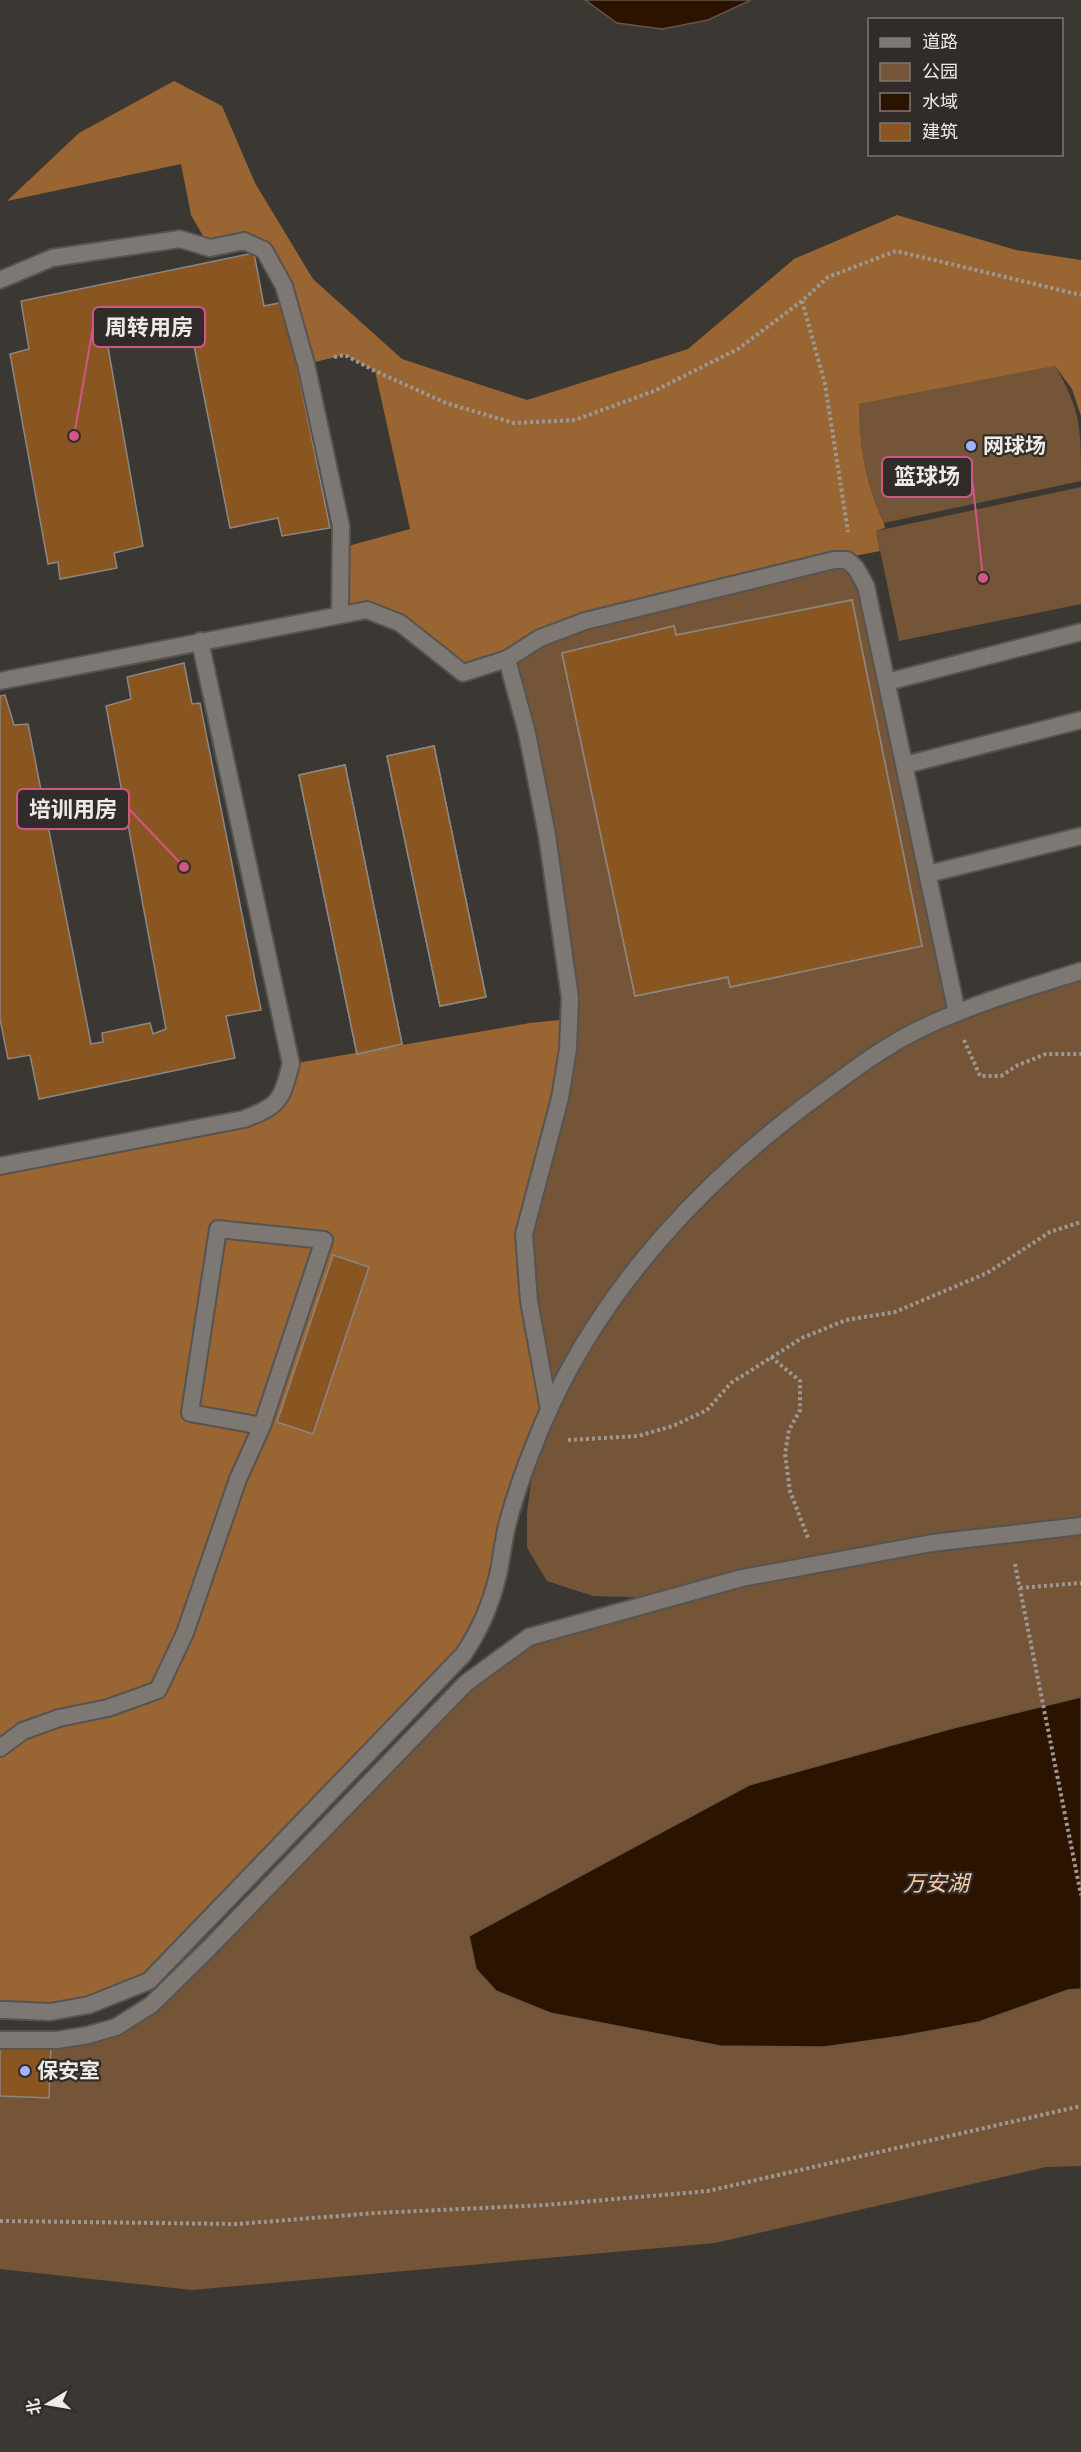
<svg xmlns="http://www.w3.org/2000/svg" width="1081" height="2452" viewBox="0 0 1081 2452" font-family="Signika,'Noto Sans SC',sans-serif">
  <rect width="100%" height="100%" fill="#3b3733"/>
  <!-- green -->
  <g fill="#755537">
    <path d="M1055,366c26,44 26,63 26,115l-197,42c-18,-37 -25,-79 -25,-119z"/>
    <polygon points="1081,487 1081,604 899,641 876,531"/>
    <polygon points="814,565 856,568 957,1013 1081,971 1081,2166 1046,2167 715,2243 192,2290 0,2269 0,2040 88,2035 151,2005 466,1683 529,1637 663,1598 593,1596 547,1581 527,1548 527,1512 537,1438 524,1234 570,998 507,659 540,638"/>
  </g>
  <!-- forest -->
  <g fill="#996532">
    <path d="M174,81l48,25 33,77 58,96 89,80 125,41 161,-51 106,-90 103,-44 119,35 65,10v156l-9,-27 -17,-23 -196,38c0,40 7,82 25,119l1,5 -9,3 4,20 -46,9 -200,51 -171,62 -63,-50 -60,-9 1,-66 69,-19 -35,-158 -30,-16 -39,9 -42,-114 -54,-2 -19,-33 -10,-51 -174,37 72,-68z"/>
    <polygon points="569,1019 524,1234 549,1410 483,1625 149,1981 89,2005 0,2010 0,1166 271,1109 291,1064 530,1023"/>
  </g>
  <!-- water -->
  <g fill="#2c1300" stroke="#665445" stroke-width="1.5">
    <polygon points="585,0 751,0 708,20 662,29 617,23"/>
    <polygon points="1081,1697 1081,1989 1068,1990 979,2022 903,2036 824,2047 720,2046 550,2013 496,1991 476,1969 469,1936 749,1785 953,1728"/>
  </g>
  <!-- building -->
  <g fill="#895622" stroke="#8c8783" stroke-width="1.5" fill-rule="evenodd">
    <polygon points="254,253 264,306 284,302 330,528 282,536 278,518 230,528 189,320 106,336 143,546 114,553 117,568 60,579 58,562 48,564 10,354 29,349 21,301"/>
    <path d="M852,600l70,346 -192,41 -2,-10 -93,19 -73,-343 112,-27 2,9zM798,683l42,205 -106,24 -49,-210z"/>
    <polygon points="852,600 922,946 730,987 728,977 635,996 562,653 674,626 676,635"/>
    <polygon points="184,663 192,704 200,703 261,1010 226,1016 235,1058 39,1099 30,1055 8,1059 0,1019 0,696 5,695 14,725 28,724 91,1044 103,1042 102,1033 150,1023 153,1034 166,1029 106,706 131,699 127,677"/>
    <polygon points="434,746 486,997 440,1006 387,756"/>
    <polygon points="434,746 486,997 440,1006 387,756"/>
    <polygon points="345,765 402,1044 357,1054 299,775"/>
    <polygon points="345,765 402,1044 357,1054 299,775"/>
    <polygon points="333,1255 369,1267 313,1434 277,1422"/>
    <polygon points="0,2044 51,2045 49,2098 0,2096"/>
  </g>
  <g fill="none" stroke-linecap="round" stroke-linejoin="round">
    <defs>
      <g id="service">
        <polyline points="0,280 52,258 180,239 210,248 244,241 264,250 284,286 306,364 341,526 340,614"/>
        <polyline points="507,659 527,733 547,835 570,998 568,1049 560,1098 524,1234 529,1301 549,1410"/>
        <polyline points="0,681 367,610 400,623 463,673 507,659 540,638 585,621 834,560 847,560 856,568 866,586 957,1013"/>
        <polyline points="887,682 1081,632"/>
        <polyline points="905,765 1081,720"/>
        <polyline points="928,874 1081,836"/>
        <path d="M0,1166l244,-47c37,-14 37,-19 47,-55l-91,-423"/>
        <polyline points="0,1748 23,1731 59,1718 108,1708 158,1690 185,1633 238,1479 262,1426 324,1240 218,1229 190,1413 262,1426"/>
        <path d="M5,2010l45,2 39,-7 60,-24 314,-326c17,-25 28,-50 35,-80 4,-17 5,-35 10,-53 9,-34 22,-68 36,-101 58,-134 161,-243 278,-328 31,-23 63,-47 98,-64 52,-25 107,-41 161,-58"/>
        <polyline points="4,2040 57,2040 88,2035 116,2027 151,2005 210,1947 466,1683 529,1637 742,1578 932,1543 1081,1526"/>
      </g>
      <g id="tertiary">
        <polyline points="0,2010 5,2010"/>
        <polyline points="0,2040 4,2040"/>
      </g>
    </defs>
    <!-- service casing -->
    <use href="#service" stroke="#575350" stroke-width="20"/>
    <!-- tertiary casing -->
    <use href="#tertiary" stroke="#575350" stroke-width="20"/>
    <!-- path -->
    <g stroke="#9c9895" stroke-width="4" stroke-dasharray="3 3" stroke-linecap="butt">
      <polyline points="802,301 825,384 848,532"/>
      <polyline points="334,357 345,355 375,371 446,403 514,423 575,420 654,391 738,349 802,301 828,277 896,251 1081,295"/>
      <polyline points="964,1040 980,1076 1001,1076 1018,1065 1046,1054 1081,1054"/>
      <polyline points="771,1357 800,1381 800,1410 789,1430 785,1454 790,1491 808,1538"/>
      <polyline points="568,1440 638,1436 673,1426 707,1410 731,1383 802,1338 846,1320 895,1312 987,1273 1050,1232 1081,1222"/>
      <polyline points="1015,1564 1081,1895"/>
      <polyline points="1020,1588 1081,1583"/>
      <polyline points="0,2221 237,2224 376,2213 546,2205 708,2191 1081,2106"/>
    </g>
    <!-- service -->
    <use href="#service" stroke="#7d7873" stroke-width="16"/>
    <!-- tertiary -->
    <use href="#tertiary" stroke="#7d7873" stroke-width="16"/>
  </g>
  <!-- markers -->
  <g fill="#a0b3fd" stroke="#312c29" stroke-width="2">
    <circle cx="971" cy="446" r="6"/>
    <circle cx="25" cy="2071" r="6"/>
  </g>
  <g text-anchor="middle" stroke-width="4.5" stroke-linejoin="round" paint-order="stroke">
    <!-- poi labels -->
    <g font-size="21" font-weight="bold" fill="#edeae7" stroke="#312c29" text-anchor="start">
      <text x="983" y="453">网球场</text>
      <text x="37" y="2078">保安室</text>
    </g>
    <!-- water labels -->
    <g font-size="22" font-style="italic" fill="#f9cba3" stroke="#312c29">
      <text x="936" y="1891">万安湖</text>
    </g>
  </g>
  <!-- callouts -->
  <path fill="none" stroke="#cf5785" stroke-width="2" d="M74 436L93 327M983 578L972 477M184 867L129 809"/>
  <g fill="#cf5785" stroke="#312c29" stroke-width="2">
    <circle cx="74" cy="436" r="6"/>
    <circle cx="983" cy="578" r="6"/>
    <circle cx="184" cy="867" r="6"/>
  </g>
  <g fill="#312c29" stroke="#cf5785" stroke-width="2">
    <rect x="93" y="307" width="112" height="40" rx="6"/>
    <rect x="882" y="457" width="90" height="40" rx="6"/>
    <rect x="17" y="789" width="112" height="40" rx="6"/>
  </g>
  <g font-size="22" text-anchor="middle" font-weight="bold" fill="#edeae7">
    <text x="149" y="335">周转用房</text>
    <text x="927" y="484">篮球场</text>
    <text x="73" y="817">培训用房</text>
  </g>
  <!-- legend -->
  <rect x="868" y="18" width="195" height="138" fill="#312c29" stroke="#7c7875" stroke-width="1.5"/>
  <rect x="880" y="38" width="30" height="9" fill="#7d7873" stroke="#7c7875" stroke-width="1.5"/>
  <text x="922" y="48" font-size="18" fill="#edeae7">道路</text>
  <rect x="880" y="63" width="30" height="18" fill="#755537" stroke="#7c7875" stroke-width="1.5"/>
  <text x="922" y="78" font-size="18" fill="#edeae7">公园</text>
  <rect x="880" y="93" width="30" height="18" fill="#2c1300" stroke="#7c7875" stroke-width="1.5"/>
  <text x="922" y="108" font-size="18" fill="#edeae7">水域</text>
  <rect x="880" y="123" width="30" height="18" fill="#895622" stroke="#7c7875" stroke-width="1.5"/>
  <text x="922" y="138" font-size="18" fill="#edeae7">建筑</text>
  <!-- north arrow -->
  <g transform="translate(48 2404) rotate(259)" stroke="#312c29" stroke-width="4.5" paint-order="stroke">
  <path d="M0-4.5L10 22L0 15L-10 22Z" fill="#edeae7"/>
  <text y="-9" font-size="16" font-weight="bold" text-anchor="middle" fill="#edeae7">北</text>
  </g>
</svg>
